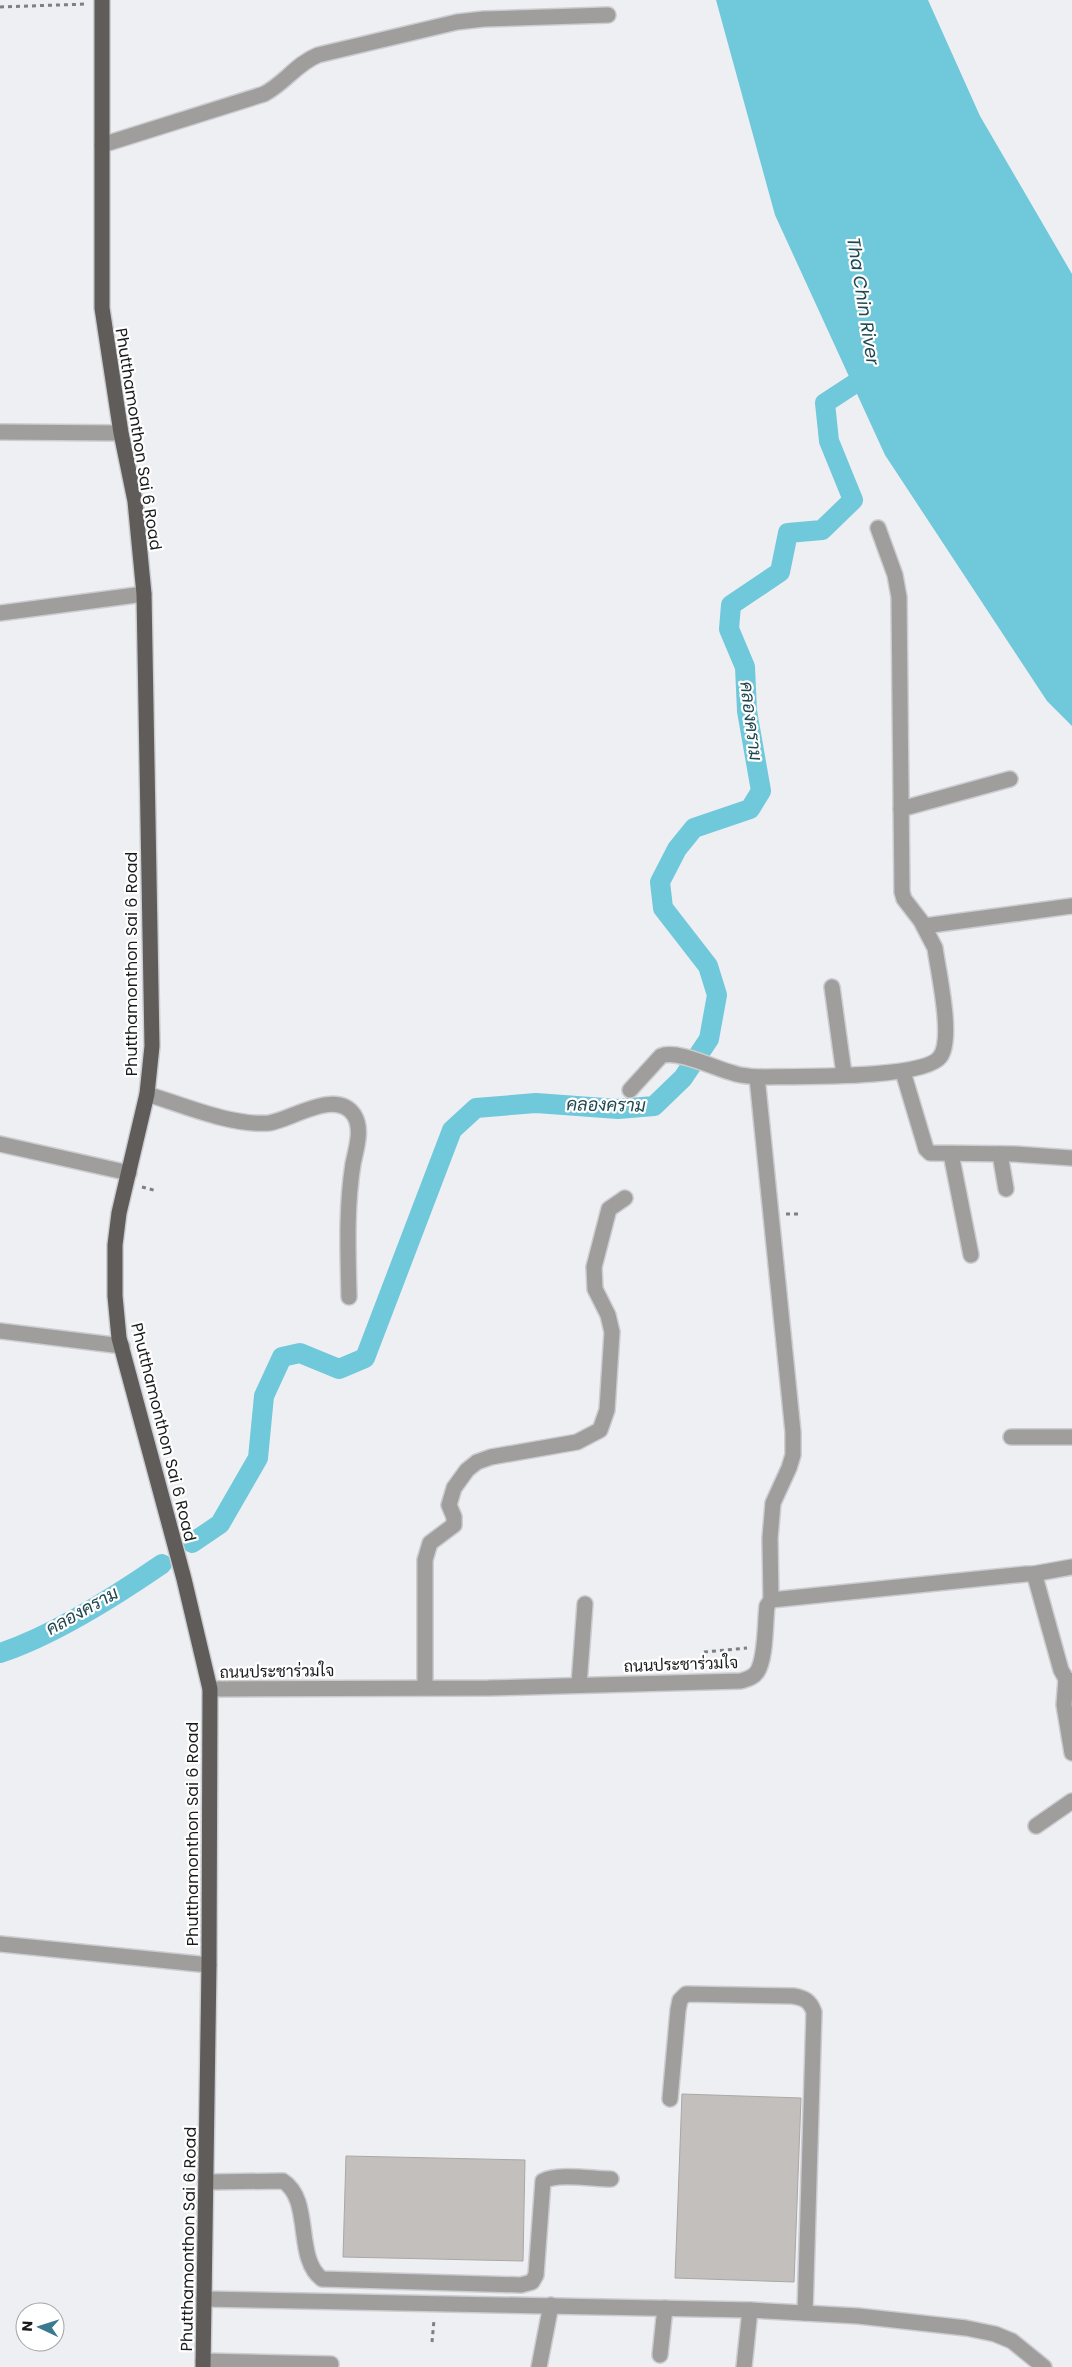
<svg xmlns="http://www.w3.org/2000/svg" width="1072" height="2367" viewBox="0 0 1072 2367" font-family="Poppins,Sarabun,sans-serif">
  <rect width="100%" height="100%" fill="#edeff3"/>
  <!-- water -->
  <polygon fill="#70c8db" points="716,0 928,0 980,116 1072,274 1072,726 1047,701 885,455 775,215"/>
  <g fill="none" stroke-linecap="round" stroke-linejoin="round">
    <!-- canal -->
    <g stroke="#70c8db" stroke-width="20">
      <polyline points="192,1543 220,1524 258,1458 264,1396 282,1357 300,1353 339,1369 365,1358 452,1130 476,1108 536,1103 618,1109 654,1106 683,1078 709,1039 717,995 708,966 663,908 660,882 677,849 694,828 750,809 761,791 747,711 745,667 729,629 731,605 780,572 788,533 822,530 853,500 829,441 825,403 874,371"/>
      <path d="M0,1653c52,-17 117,-58 162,-89"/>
    </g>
  </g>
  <!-- building -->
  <g fill="#c2bfbd" stroke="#aba7a5">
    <polygon points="682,2094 801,2098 794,2282 675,2278"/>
    <polygon points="346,2156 525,2160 523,2261 343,2257"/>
  </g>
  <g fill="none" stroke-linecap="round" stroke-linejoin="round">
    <defs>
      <g id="minor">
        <path d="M102,145l162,-51c21,-11 32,-30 54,-39l139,-33 27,-3 124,-4"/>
        <polyline points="0,432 121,433"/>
        <polyline points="0,613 144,594"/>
        <polyline points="901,809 1010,779"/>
        <polyline points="924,926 1072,906"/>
        <polyline points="832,987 844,1074"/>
        <polyline points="903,1072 926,1149 930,1153 1014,1154 1072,1158"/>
        <polyline points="757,1077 793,1432 793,1455 789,1468 773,1503 770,1538 771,1600"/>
        <path d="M630,1090l31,-34c16,-7 55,13 72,17 8,3 16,3 24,4 31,-1 166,3 183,-20 14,-18 -2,-86 -5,-109l-14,-27 -17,-22 -2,-7 -3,-295 -4,-22 -17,-47"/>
        <path d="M147,1094c36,11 84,32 122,29 22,-3 67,-35 85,-8 9,14 2,34 -1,49 -7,44 -5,88 -4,133"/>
        <polyline points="0,1144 129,1173"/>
        <polyline points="951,1154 971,1255"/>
        <polyline points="1000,1154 1006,1189"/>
        <polyline points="0,1331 122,1346"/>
        <polyline points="1011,1437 1072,1437"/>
        <polyline points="1033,1574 1072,1567"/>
        <polyline points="1066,1679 1064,1705 1072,1753"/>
        <polyline points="579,1685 585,1604"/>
        <polyline points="425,1687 425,1560 430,1543 454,1525 454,1517 449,1505 454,1488 467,1470 477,1462 491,1457 577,1442 600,1430 607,1410 612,1332 608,1315 595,1289 594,1267 609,1209 625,1198"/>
        <path d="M210,1689l278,-1 253,-7c6,-2 12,-3 16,-9 9,-13 8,-49 10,-66l4,-6 255,-26h7l3,6 25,90 5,9 6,2"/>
        <polyline points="1036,1826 1072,1801"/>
        <polyline points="0,1944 209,1965"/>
        <path d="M670,2099l8,-89 2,-10 6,-6 107,2c12,2 17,5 21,16l-9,301"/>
        <path d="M206,2182l77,-1c30,19 11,77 39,98l199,6 11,-3 4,-7 7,-94c15,-8 50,-2 68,-2"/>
        <polyline points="204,2299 750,2310 858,2316 966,2328 995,2334 1012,2341 1044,2367"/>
        <polyline points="660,2355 665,2308"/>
        <polyline points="203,2361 331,2364"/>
        <polyline points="539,2367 551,2305"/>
        <polyline points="744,2367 750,2310"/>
      </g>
      <polyline id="major" points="102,0 102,308 121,433 135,501 144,594 152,1046 147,1094 119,1213 115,1245 115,1296 119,1338 184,1579 210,1689 209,1965 203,2367"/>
    </defs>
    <!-- minor casing -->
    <use href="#minor" stroke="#cbcdd1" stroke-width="18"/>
    <!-- major casing -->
    <use href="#major" stroke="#cbcdd1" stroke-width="18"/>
    <!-- path -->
    <g stroke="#7e7f82" stroke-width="3" stroke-dasharray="4 4" stroke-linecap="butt">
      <polyline points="0,7 87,4"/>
      <polyline points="142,1187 157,1191"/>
      <polyline points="786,1214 798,1214"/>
      <polyline points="704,1652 747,1648"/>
      <polyline points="432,2342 434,2320"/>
    </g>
    <!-- minor -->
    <use href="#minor" stroke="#a09e9d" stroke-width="15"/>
    <!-- major -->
    <use href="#major" stroke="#5f5c5a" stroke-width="15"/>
  </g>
  <g text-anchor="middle" stroke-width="4.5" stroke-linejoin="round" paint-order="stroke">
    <!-- street labels -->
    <g font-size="16" fill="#1b1b1d" stroke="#fff">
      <text transform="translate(139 439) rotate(81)" y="6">Phutthamonthon Sai 6 Road</text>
      <text transform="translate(131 964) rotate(-90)" y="6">Phutthamonthon Sai 6 Road</text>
      <text transform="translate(164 1432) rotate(76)" y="6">Phutthamonthon Sai 6 Road</text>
      <text transform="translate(681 1664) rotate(-2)" y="6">ถนนประชาร่วมใจ</text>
      <text transform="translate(277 1671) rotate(-1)" y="6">ถนนประชาร่วมใจ</text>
      <text transform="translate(192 1834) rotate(-90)" y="6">Phutthamonthon Sai 6 Road</text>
      <text transform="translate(188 2239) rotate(-89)" y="6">Phutthamonthon Sai 6 Road</text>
    </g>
    <!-- water labels -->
    <g font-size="18" font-style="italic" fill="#204851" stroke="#fff">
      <text transform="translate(863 301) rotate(81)" y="6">Tha Chin River</text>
      <text transform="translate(751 721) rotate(83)" y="6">คลองคราม</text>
      <text transform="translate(606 1105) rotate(1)" y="6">คลองคราม</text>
      <text transform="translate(82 1611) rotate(-29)" y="6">คลองคราม</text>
    </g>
  </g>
  <!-- north arrow -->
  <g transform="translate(40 2327) rotate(274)"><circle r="24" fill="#ffffff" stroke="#a4a4a5"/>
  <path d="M0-4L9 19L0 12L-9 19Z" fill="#3b798f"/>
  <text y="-8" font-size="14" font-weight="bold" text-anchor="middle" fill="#1b1b1d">N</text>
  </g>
</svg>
